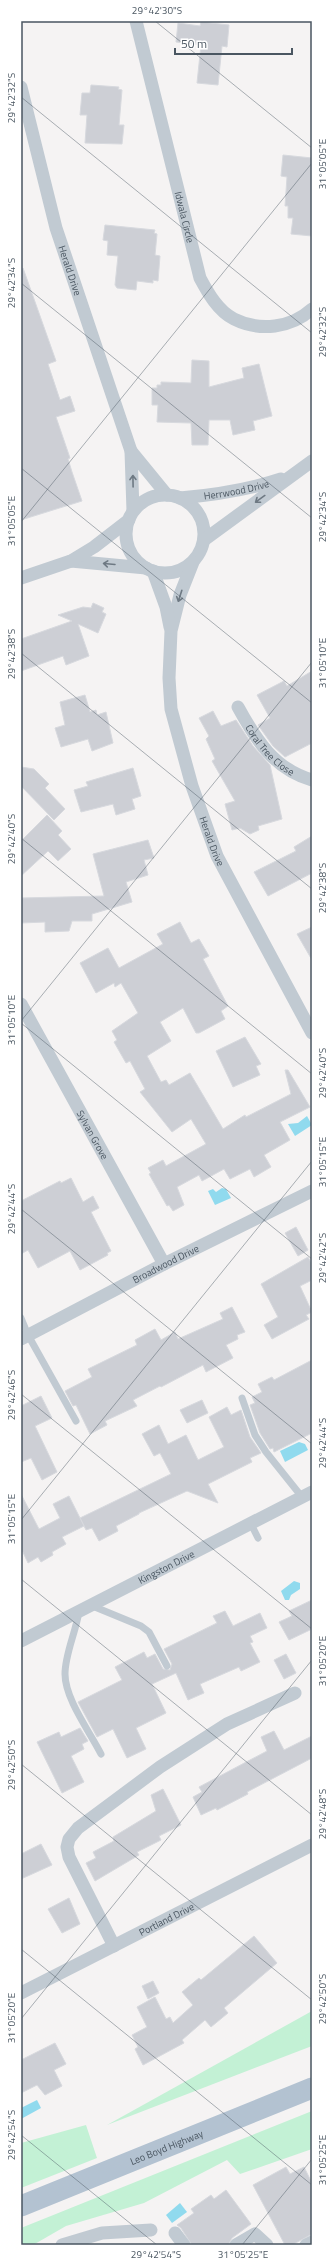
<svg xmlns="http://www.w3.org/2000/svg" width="333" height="2266" viewBox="0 0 333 2266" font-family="'Titillium Web',sans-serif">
  <rect width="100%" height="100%" fill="#f5f3f3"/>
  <!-- green -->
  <g fill="#c3f1d5">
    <polygon points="312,2011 312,2046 107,2125"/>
    <polygon points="312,2111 312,2149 240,2174 227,2160 144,2203 66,2226 33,2245 21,2245 21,2228"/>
    <polygon points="86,2125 97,2158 21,2188 21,2143"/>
  </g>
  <!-- water -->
  <g fill="#90daee">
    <polygon points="307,1116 312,1125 295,1136 288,1124 298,1123"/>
    <polygon points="222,1188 226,1189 231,1198 215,1205 208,1191 213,1189 216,1192"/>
    <polygon points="299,1442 305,1444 308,1450 285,1462 280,1451"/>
    <polygon points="294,1581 300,1583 300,1589 291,1595 289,1600 285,1600 281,1591"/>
    <polygon points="37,2100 41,2108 21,2119 21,2108"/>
    <polygon points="180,2203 187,2212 172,2223 166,2215"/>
  </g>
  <!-- building -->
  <g fill="#cdcfd5" stroke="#d7d9de">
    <polygon points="201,22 229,25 227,47 222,46 218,85 197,83 201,45 176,42 178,23 200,26"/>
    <polygon points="91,85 119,87 118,89 122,90 119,125 124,125 122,144 85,143 87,115 80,115 82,93 90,93"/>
    <polygon points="283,155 312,158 312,236 291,234 293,218 288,218 288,206 285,206 287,177 281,176"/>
    <polygon points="105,225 155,230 154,233 157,234 155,255 160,256 158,281 153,280 153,283 137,281 136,290 117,288 115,285 118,256 107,255 108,241 103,240"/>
    <polygon points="23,268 56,361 48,364 60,400 70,396 75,411 56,417 70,458 68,459 72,472 82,501 21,520 21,269"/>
    <polygon points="192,360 209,361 209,387 244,378 242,368 259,364 272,416 253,421 255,430 233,435 230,420 209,420 208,445 192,445 191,423 157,422 158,405 152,405 152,388 157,388 157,385 161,385 161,382 191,383"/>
    <polygon points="93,603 104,608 102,612 106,614 98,633 78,624 89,656 66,665 63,656 21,671 21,639 72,621 58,615 83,607 91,608"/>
    <polygon points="312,671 312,743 285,757 273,746 258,725 270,718 257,695 284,681 287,686"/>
    <polygon points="85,695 90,712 96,710 97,715 106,712 113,743 92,751 88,739 61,747 55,728 65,725 60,702"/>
    <polygon points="213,711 221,726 236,720 253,746 270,765 282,819 258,826 259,830 250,834 240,828 232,830 225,804 235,801 212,761 215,759 206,739 209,736 199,718"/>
    <polygon points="21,767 34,769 49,784 45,788 65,809 54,820 21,786"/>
    <polygon points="133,768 141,796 132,799 135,809 116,815 113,804 81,812 74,790 88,786 86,782"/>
    <polygon points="47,815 62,831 58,835 71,849 58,861 48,851 21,876 21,841"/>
    <polygon points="312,836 312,873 268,896 254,872 296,851 294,847"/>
    <polygon points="148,840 154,858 144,860 148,875 126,882 132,902 92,914 92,921 72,921 69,931 45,932 45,922 21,923 21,898 104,896 93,854"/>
    <polygon points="180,922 191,943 199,939 209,956 203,959 228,1006 221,1011 225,1019 199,1033 196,1033 183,1008 160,1022 171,1041 147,1056 161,1082 166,1080 169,1085 190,1073 223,1129 245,1115 246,1117 291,1094 285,1070 288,1070 310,1107 280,1122 290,1140 264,1155 271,1167 254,1177 250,1169 230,1179 224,1169 202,1181 199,1175 177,1187 184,1205 173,1211 169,1205 167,1206 149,1174 151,1173 148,1168 163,1160 166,1166 206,1144 191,1119 172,1132 140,1092 145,1089 130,1061 126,1063 114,1042 117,1040 112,1031 138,1013 121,983 115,987 114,983 96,993 80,963 108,948 119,968 163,944 157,934"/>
    <polygon points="312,927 312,960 297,934"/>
    <polygon points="245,1037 261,1064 256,1066 260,1075 233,1087 216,1051"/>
    <polygon points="71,1178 83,1202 93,1196 99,1208 91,1212 111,1251 107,1253 108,1255 80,1270 70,1251 38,1268 28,1250 21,1254 21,1201 60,1181 61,1183"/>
    <polygon points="296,1227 308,1250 298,1256 285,1233"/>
    <polygon points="308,1257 312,1264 312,1280 300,1286 312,1312 306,1315 309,1319 272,1339 264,1325 278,1317 261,1284"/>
    <polygon points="232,1307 245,1332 237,1335 238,1339 226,1345 233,1358 206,1372 203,1365 161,1387 160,1386 133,1400 137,1406 105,1421 107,1425 90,1434 76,1405 73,1406 65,1391 92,1377 88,1369 137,1345 135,1340 155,1329 161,1340 175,1332 178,1339 223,1319 220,1313"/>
    <polygon points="312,1360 312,1433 274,1452 273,1448 270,1449 260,1433 250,1405 255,1403 252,1397 262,1392 258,1384 272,1377 274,1380"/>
    <polygon points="41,1396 52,1418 35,1426 57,1472 42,1480 31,1458 21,1462 21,1406"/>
    <polygon points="202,1400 208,1413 187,1423 180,1410"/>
    <polygon points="227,1407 231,1415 241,1410 250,1437 261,1453 250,1458 252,1462 208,1484 218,1503 187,1491 139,1513 139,1514 116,1526 118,1531 99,1541 92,1528 86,1530 80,1518 171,1474 160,1453 154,1456 142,1434 159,1425 168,1444 186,1435 198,1460 224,1447 209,1417"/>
    <polygon points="21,1494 39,1529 60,1518 53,1504 69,1496 84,1526 62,1537 66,1544 52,1552 53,1555 41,1562 38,1557 28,1563 21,1548"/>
    <polygon points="312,1600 312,1629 289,1640 279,1622 292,1616 289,1611"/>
    <polygon points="225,1611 233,1626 260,1613 267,1628 250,1636 253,1642 250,1643 260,1662 241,1671 239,1667 200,1684 204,1693 188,1700 176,1673 152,1684 166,1713 136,1728 146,1749 127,1758 113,1729 97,1737 78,1702 122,1680 115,1667 144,1652 147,1658 155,1654 163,1669 170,1670 172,1664 164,1649 217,1623 213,1616"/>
    <polygon points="286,1654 296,1673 284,1679 274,1660"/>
    <polygon points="80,1728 88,1741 82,1744 84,1749 71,1756 84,1782 62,1793 37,1742 59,1732 61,1737"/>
    <polygon points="274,1731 284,1750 312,1736 312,1758 247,1792 248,1794 217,1810 216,1808 201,1815 193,1797 202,1792 199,1787 267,1751 261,1737"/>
    <polygon points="163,1789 181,1825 159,1836 161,1840 137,1852 139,1855 95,1881 86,1863 96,1858 93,1852 114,1841 113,1837 156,1811 151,1795"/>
    <polygon points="41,1844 52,1865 21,1879 21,1854"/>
    <polygon points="69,1898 80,1924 62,1933 48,1909"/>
    <polygon points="254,1936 277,1963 224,2008 228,2013 211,2027 205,2020 182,2040 184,2043 143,2065 135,2049 138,2047 132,2035 147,2027 137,2007 155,1997 166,2019 170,2017 173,2023 193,2005 182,1992 199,1978 201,1980"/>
    <polygon points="153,1981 159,1993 148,1999 142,1986"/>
    <polygon points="55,2043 66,2064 54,2070 62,2086 45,2095 37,2085 21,2093 21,2060"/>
    <polygon points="286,2167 290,2174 304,2167 312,2183 312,2234 292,2245 285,2245 253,2185"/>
    <polygon points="226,2190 251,2224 232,2238 228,2245 192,2245 181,2228 177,2225 194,2213 191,2209 211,2195 214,2199"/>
  </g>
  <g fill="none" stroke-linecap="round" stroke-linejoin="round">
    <!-- lane -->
    <g stroke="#c1cad2" stroke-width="7">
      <polyline points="21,1318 28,1335 76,1421"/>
      <polyline points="242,1398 255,1435 266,1452 302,1497"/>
      <polyline points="251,1524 258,1538"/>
      <polyline points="90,1605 141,1626 149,1632 167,1666"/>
      <path d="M79,1611c-3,21 -14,43 -14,63 0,25 25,58 36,80"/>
    </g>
    <!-- street -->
    <g stroke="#c1cad2" stroke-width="13">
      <path id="s1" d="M136,21l64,257c8,15 18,33 34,41 26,13 57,9 78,-10"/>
      <path id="s2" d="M21,87l35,141 75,223 2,60"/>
      <polyline points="131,451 167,495"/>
      <circle cx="165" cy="534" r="39"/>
      <path id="s3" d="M180,498c35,-3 68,-8 101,-19"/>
      <polyline points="204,540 312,461"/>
      <polyline points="71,561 146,568"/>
      <path id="s4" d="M193,562l-13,33 -9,36 -2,47 2,31 21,77 25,70 95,177"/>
      <polyline points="153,571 166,607 170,627"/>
      <polyline points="21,578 71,561 94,547 129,520"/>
      <path id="s5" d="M238,707c18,33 36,62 74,73"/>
      <path id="s6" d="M21,1004l143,260"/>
      <path id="s7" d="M21,1339l143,-75 148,-73"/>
      <path id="s8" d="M21,1641l291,-149"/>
      <polyline points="114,1946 69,1857 67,1847 69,1839 78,1828 160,1767 227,1724 295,1693"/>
      <path id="s9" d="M21,1993l291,-148"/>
      <polyline points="175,2233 184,2245"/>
      <polyline points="62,2245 102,2233 151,2230"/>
      <polyline points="236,2245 255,2234 267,2245"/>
      <polyline points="306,2245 312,2242"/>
    </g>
    <!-- primary -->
    <path stroke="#b3c2d1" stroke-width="21" id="s10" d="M21,2206l291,-118"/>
  </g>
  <!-- one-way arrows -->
  <defs><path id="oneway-shaft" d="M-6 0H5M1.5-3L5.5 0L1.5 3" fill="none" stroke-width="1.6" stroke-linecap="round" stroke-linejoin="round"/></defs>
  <g stroke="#6e7983">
    <use href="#oneway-shaft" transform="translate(133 481) rotate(-91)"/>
    <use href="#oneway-shaft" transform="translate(260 499) rotate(144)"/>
    <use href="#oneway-shaft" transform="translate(109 564) rotate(-175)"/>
    <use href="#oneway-shaft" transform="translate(180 596) rotate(108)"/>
  </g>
  <!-- ticks -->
  <path fill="none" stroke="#4a5661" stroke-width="1" stroke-opacity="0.45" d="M155,21l157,127M21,23l2,-2M21,97l291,236M21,283l291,235M21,468l291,235M21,522l291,-359M21,653l291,236M21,838l291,236M21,1021l291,-359M21,1023l291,236M21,1209l291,235M21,1394l291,235M21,1520l291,-359M21,1579l291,236M21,1764l291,236M21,1949l291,236M21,2019l291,-359M21,2135l136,110M242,2245l70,-86"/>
  <g text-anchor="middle" stroke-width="3" stroke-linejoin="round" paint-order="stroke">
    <!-- street labels -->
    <g font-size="10" fill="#4a5661" stroke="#fff">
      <text dy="4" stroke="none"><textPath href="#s1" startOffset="202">Idwala Circle</textPath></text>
      <text dy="4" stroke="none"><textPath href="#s2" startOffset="190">Herald Drive</textPath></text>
      <text dy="4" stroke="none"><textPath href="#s3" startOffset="57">Herrwood Drive</textPath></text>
      <text dy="4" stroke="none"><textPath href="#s5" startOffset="54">Coral Tree Close</textPath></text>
      <text dy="4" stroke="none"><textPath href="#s4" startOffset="289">Herald Drive</textPath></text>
      <text dy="4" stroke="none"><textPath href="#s6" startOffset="149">Sylvan Grove</textPath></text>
      <text dy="4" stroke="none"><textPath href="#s7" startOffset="163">Broadwood Drive</textPath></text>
      <text dy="4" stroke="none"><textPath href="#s8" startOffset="163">Kingston Drive</textPath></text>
      <text dy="4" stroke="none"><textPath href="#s9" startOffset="163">Portland Drive</textPath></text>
      <text dy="4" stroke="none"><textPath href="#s10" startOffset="157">Leo Boyd Highway</textPath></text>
    </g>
  </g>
  <!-- border -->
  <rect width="333" height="2266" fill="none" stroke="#ffffff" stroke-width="44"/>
  <!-- scale -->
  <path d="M175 48v6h117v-6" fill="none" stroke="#4a5661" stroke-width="2"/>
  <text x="181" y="48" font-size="12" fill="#4a5661" stroke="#ffffff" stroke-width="3" paint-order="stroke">50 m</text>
  <rect x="22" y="22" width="289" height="2222" fill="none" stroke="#4a5661" stroke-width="1.5"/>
  <g font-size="10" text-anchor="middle" fill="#4a5661">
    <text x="157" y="14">29°42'30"S</text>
    <text transform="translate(11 98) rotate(-90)" y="4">29°42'32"S</text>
    <text transform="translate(322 164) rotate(-90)" y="4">31°05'05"E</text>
    <text transform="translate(11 283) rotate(-90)" y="4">29°42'34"S</text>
    <text transform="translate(322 332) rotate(-90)" y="4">29°42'32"S</text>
    <text transform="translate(322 517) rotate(-90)" y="4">29°42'34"S</text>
    <text transform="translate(11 521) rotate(-90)" y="4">31°05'05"E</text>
    <text transform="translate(11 654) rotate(-90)" y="4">29°42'38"S</text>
    <text transform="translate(322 663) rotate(-90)" y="4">31°05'10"E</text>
    <text transform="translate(11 839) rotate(-90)" y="4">29°42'40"S</text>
    <text transform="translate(322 888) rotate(-90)" y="4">29°42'38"S</text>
    <text transform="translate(11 1020) rotate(-90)" y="4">31°05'10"E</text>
    <text transform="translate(322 1073) rotate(-90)" y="4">29°42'40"S</text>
    <text transform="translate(322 1162) rotate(-90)" y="4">31°05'15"E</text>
    <text transform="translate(11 1209) rotate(-90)" y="4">29°42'44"S</text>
    <text transform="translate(322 1258) rotate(-90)" y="4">29°42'42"S</text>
    <text transform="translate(11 1395) rotate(-90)" y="4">29°42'46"S</text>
    <text transform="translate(322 1443) rotate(-90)" y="4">29°42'44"S</text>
    <text transform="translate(11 1519) rotate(-90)" y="4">31°05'15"E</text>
    <text transform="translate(322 1661) rotate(-90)" y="4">31°05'20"E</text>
    <text transform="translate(11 1765) rotate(-90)" y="4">29°42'50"S</text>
    <text transform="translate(322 1814) rotate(-90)" y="4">29°42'48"S</text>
    <text transform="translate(322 1999) rotate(-90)" y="4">29°42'50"S</text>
    <text transform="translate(11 2018) rotate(-90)" y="4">31°05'20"E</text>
    <text transform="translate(11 2135) rotate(-90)" y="4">29°42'54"S</text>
    <text transform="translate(322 2160) rotate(-90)" y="4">31°05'25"E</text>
    <text x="156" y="2258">29°42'54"S</text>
    <text x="243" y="2258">31°05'25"E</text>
  </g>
</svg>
